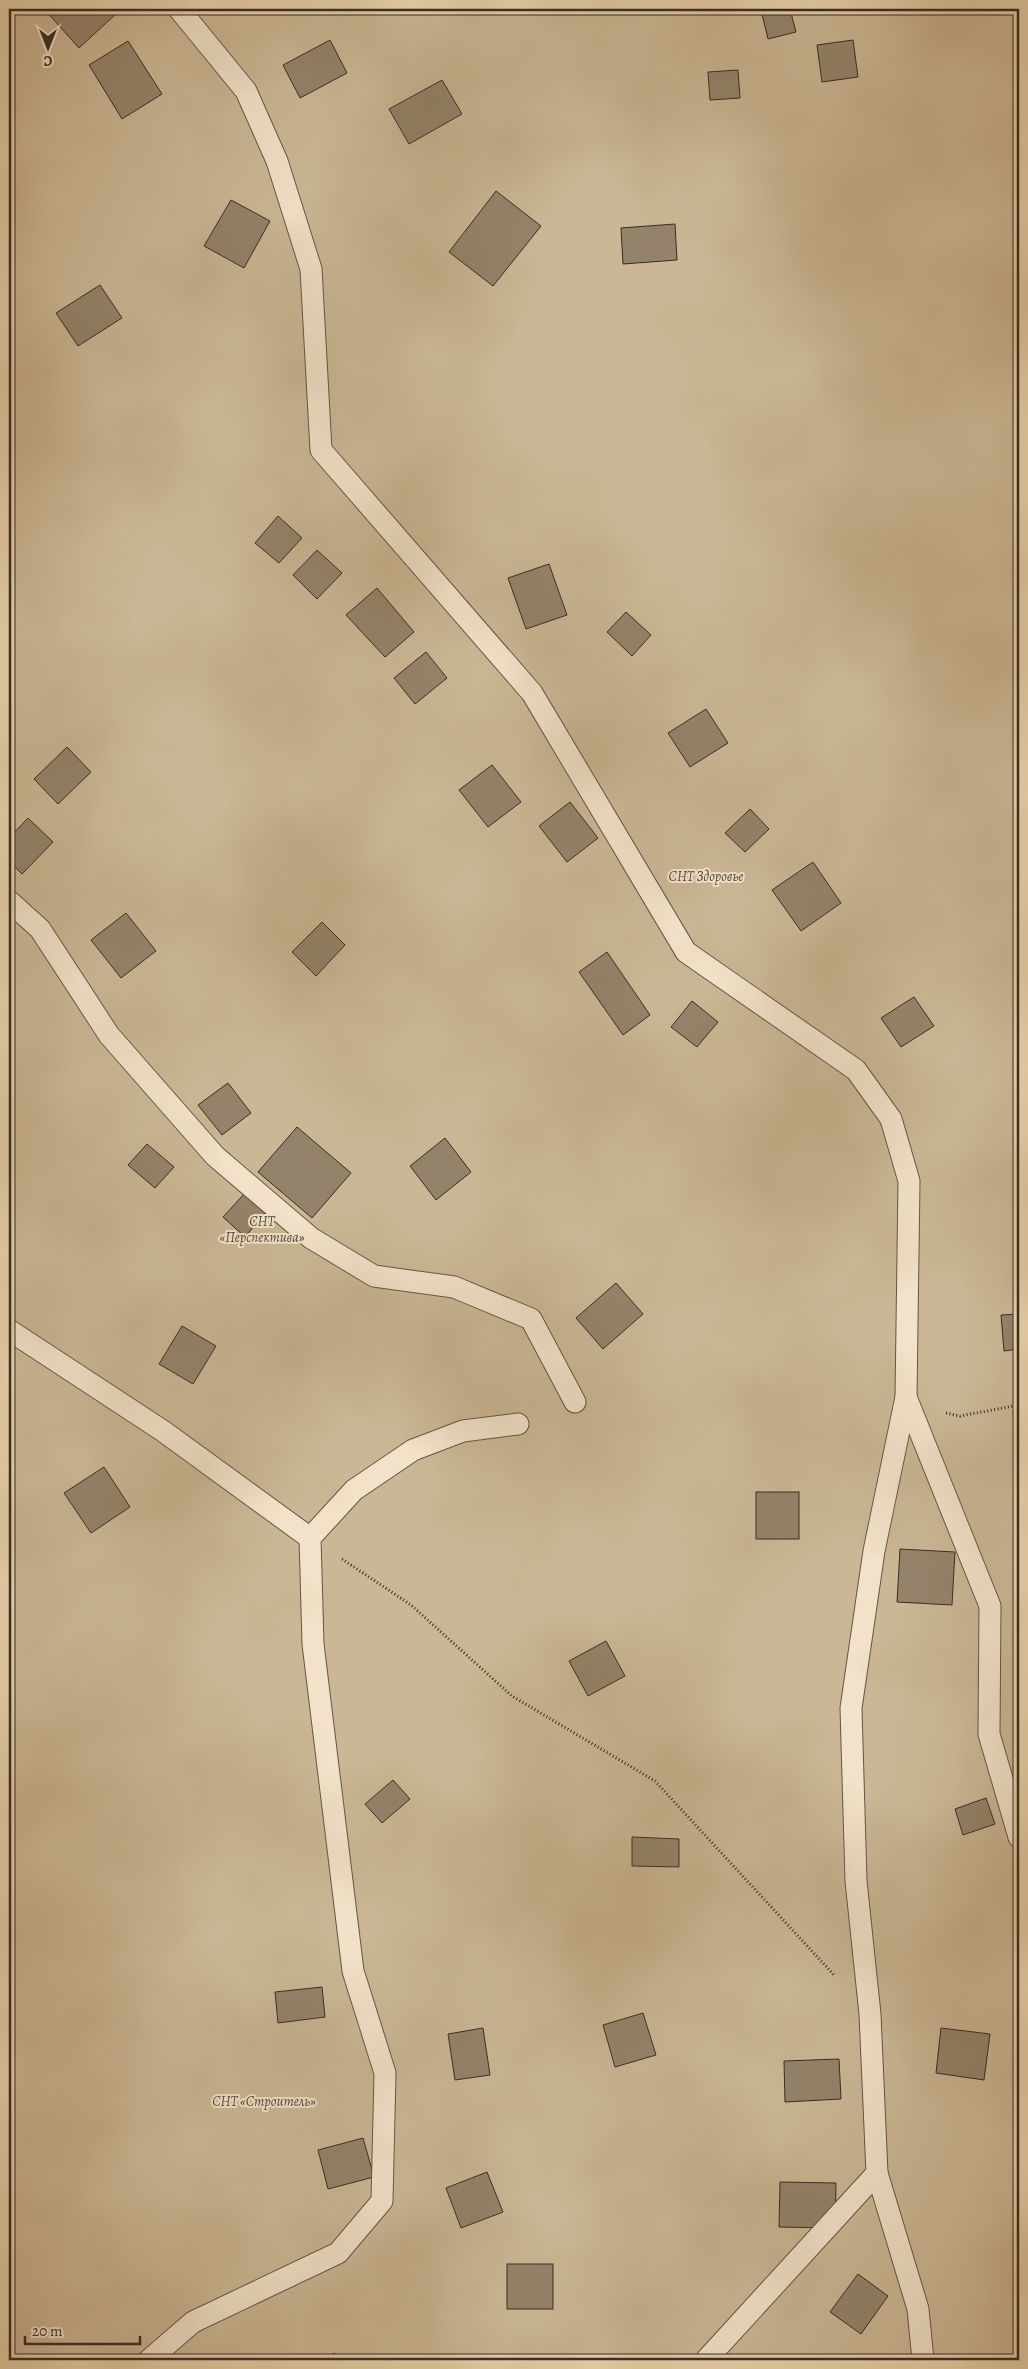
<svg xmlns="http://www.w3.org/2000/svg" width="1028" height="2369" viewBox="0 0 1028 2369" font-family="Alegreya,serif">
  <rect width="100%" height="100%" fill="#e9d3ac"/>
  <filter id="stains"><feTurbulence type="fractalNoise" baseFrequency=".004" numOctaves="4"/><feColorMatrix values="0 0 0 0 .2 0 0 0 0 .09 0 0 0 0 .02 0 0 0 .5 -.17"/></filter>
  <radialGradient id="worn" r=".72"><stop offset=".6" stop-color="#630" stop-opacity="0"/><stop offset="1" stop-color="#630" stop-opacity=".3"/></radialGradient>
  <!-- green -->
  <rect fill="#cbb795" stroke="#82725d" x="9" y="9" width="1010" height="2351"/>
  <!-- building -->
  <g fill="#94836b" stroke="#382d25">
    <polygon points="46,9 113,9 117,13 79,48 45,10"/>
    <polygon points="765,9 790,9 796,32 768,39 761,10"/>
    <polygon points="330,40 347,73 300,98 283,65"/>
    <polygon points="853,40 858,77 822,82 817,45"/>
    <polygon points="128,41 162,94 122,119 89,65"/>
    <polygon points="738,70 740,98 710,100 708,72"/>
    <polygon points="442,80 462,114 409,144 389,109"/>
    <polygon points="496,191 541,226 493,286 449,252"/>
    <polygon points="231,200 270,221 244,268 204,246"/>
    <polygon points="675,224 677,260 623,264 621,228"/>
    <polygon points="100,285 122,318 78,346 56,313"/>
    <polygon points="278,516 302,538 279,563 255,543"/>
    <polygon points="317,550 342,573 317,599 293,575"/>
    <polygon points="549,564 567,615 526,629 508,578"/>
    <polygon points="377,588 414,632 385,657 346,615"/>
    <polygon points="626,612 651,635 632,656 607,632"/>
    <polygon points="426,652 447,678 415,704 394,678"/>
    <polygon points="706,709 728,743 690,767 668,733"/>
    <polygon points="67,747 91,772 58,804 34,779"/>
    <polygon points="492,765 521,802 488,827 459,790"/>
    <polygon points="570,802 598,838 567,862 539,826"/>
    <polygon points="750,809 769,829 745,852 725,833"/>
    <polygon points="28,818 53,842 22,874 9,861 9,838"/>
    <polygon points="813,862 841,903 801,931 772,890"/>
    <polygon points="126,913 156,951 121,978 91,940"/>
    <polygon points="322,922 345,945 316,976 292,952"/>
    <polygon points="607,952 650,1015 623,1035 579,972"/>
    <polygon points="914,997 934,1026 901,1047 881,1018"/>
    <polygon points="692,1001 718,1022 697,1047 671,1027"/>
    <polygon points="228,1083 251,1113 222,1135 198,1105"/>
    <polygon points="297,1127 351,1173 312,1218 258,1172"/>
    <polygon points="445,1138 471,1172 436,1200 410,1166"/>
    <polygon points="147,1144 174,1167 155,1188 128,1165"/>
    <polygon points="244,1194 265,1213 245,1237 223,1217"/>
    <polygon points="616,1283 643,1314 603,1349 576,1318"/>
    <polygon points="1019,1314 1019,1349 1004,1351 1001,1315"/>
    <polygon points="182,1326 216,1346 193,1384 159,1364"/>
    <polygon points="104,1467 130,1507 91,1533 64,1493"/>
    <rect x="756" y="1492" width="43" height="47"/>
    <polygon points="900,1549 955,1552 952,1605 897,1602"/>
    <polygon points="606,1641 625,1676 588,1696 569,1661"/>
    <polygon points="393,1780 410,1799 382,1823 365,1804"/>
    <polygon points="986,1798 995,1824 963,1835 955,1809"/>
    <polygon points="632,1837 679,1839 679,1867 632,1866"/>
    <polygon points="322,1987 325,2017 278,2023 275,1992"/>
    <polygon points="643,2013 656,2055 615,2067 603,2025"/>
    <polygon points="483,2028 490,2075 455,2080 448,2034"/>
    <polygon points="941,2028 990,2034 984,2080 936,2073"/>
    <polygon points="839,2059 841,2099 785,2102 784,2061"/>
    <polygon points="363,2138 374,2177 328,2189 318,2150"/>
    <polygon points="487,2172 503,2212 461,2228 446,2188"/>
    <polygon points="780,2182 836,2183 835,2228 779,2227"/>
    <rect x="507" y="2264" width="46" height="45"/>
    <polygon points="858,2274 888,2296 861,2334 830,2312"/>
    <polygon points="334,2353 342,2360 328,2360"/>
  </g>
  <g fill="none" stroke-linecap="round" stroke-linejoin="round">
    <defs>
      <g id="service">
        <polyline points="179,9 246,91 277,161 311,269 321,450 532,693 686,952 856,1070 891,1119 909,1181 906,1397 874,1551 851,1708 856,1881 870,2014 877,2173 918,2309 923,2360"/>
        <polyline points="9,901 40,929 109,1035 215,1156 311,1238 374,1276 454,1287 531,1319 575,1402"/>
        <polyline points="9,1330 163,1431 310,1538"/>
        <polyline points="906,1397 990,1606 989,1734 1019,1837"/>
        <polyline points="149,2360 193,2322 338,2253 382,2201 385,2073 353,1971 313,1644 310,1538 354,1490 413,1450 463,1431 518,1424"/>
        <polyline points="706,2360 877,2173"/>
      </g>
    </defs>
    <!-- service casing -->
    <use href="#service" stroke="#645647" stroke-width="23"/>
    <!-- path -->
    <g stroke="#382d25" stroke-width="3" stroke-dasharray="1 2.5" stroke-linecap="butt">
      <polyline points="946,1413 960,1416 1019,1405"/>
      <polyline points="342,1559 411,1605 512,1696 655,1781 834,1975"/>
    </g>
    <!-- service -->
    <use href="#service" stroke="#f1e2c9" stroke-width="21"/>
  </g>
  <g text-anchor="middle" stroke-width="4" stroke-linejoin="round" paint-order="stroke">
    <!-- park labels -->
    <g font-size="14" font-style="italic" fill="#55493b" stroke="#f1e2c9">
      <text x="706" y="881">СНТ Здоровье</text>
      <text x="262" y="1226">СНТ<tspan x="262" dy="16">«Перспектива»</tspan></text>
      <text x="264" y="2106">СНТ «Строитель»</text>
    </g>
  </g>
  <!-- margin -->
  <rect width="1028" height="2369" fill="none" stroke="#e9d3ac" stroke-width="30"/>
  <rect x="10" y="10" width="1008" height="2349" fill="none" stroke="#382d25" stroke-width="2.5"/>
  <rect x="15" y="15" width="998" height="2339" fill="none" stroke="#382d25"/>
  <!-- north arrow -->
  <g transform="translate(48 48) rotate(180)" stroke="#f1e2c9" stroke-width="4" paint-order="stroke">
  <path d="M0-4L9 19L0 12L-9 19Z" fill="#382d25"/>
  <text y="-8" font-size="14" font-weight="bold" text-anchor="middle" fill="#382d25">С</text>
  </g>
  <!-- scale -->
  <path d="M25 2336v8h115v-8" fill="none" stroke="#382d25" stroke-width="2.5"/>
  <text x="32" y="2336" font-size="15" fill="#382d25" stroke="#f1e2c9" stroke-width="4" paint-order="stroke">20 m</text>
  <rect width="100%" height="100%" filter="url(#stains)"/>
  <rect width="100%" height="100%" fill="url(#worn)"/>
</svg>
